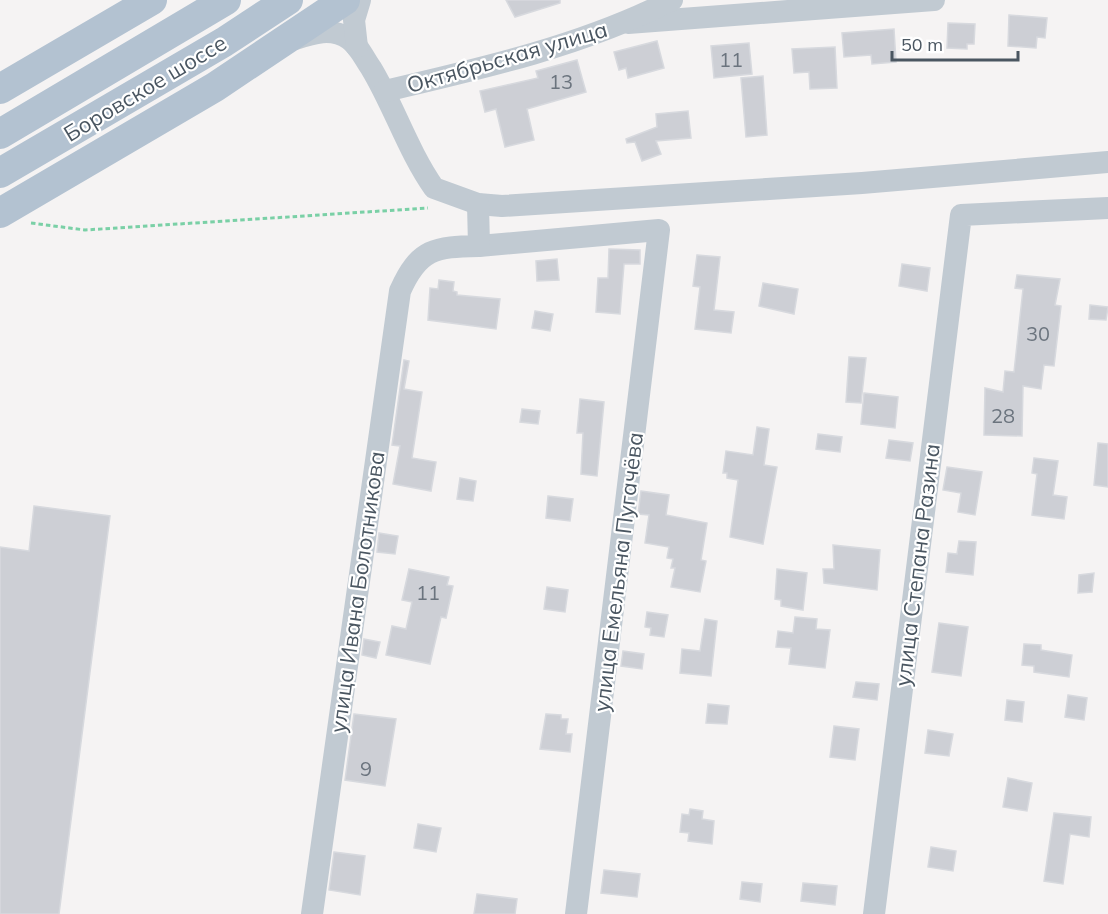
<svg xmlns="http://www.w3.org/2000/svg" width="1108" height="914" viewBox="0 0 1108 914" font-family="Mulish,sans-serif">
  <rect width="100%" height="100%" fill="#f5f3f3"/>
  <!-- building -->
  <g fill="#cdcfd5" stroke="#d7d9de" stroke-width="1.5">
    <polygon points="506,0 560,0 560,3 515,17"/>
    <polygon points="1009,15 1047,18 1045,38 1037,37 1036,48 1008,46"/>
    <polygon points="948,23 975,24 974,44 967,44 967,49 947,48"/>
    <polygon points="894,29 896,62 872,64 871,55 844,57 842,33"/>
    <polygon points="657,41 664,68 628,78 626,68 619,70 614,52"/>
    <polygon points="749,43 752,74 714,78 711,46"/>
    <polygon points="835,47 837,88 810,89 809,72 794,73 792,49"/>
    <polygon points="577,60 586,92 527,109 534,140 505,147 496,109 485,112 480,91 538,78 536,71"/>
    <polygon points="763,76 767,135 746,137 741,78"/>
    <polygon points="688,111 691,138 656,141 661,154 642,161 635,142 627,143 626,139 657,127 656,114"/>
    <polygon points="609,249 640,250 640,264 624,264 620,314 596,312 598,278 608,278"/>
    <polygon points="697,255 720,257 714,310 734,312 731,333 695,329 700,287 693,286"/>
    <polygon points="557,259 559,280 537,281 536,261"/>
    <polygon points="902,264 930,268 927,291 899,286"/>
    <polygon points="1017,275 1060,279 1055,305 1061,306 1054,366 1044,365 1041,389 1023,386 1022,436 984,435 985,388 1003,392 1005,371 1014,372 1023,289 1015,288"/>
    <polygon points="439,280 454,282 453,291 457,292 457,295 500,299 496,329 428,320 430,288 438,289"/>
    <polygon points="763,283 798,289 794,314 759,306"/>
    <polygon points="1090,305 1108,307 1106,320 1089,319"/>
    <polygon points="535,311 553,314 550,331 532,328"/>
    <polygon points="849,357 866,358 861,403 846,402"/>
    <polygon points="404,360 409,361 404,389 422,392 412,458 436,462 431,491 393,484 400,446 392,445"/>
    <polygon points="864,393 898,397 895,428 861,424"/>
    <polygon points="580,399 604,402 597,476 581,474 583,433 577,433"/>
    <polygon points="522,409 540,411 538,424 520,422"/>
    <polygon points="757,427 769,429 764,465 777,467 763,544 730,537 738,480 727,478 727,473 723,473 726,451 753,455"/>
    <polygon points="818,434 842,437 840,452 816,449"/>
    <polygon points="889,440 913,443 910,461 886,458"/>
    <polygon points="1098,443 1108,444 1108,487 1094,485"/>
    <polygon points="1034,458 1058,461 1053,495 1067,497 1064,519 1032,515 1037,474 1032,473"/>
    <polygon points="947,467 982,472 975,515 958,512 961,493 943,490"/>
    <polygon points="460,478 476,481 473,501 457,499"/>
    <polygon points="641,491 669,495 666,515 707,523 701,560 706,561 700,592 671,587 675,568 671,568 673,559 667,558 669,547 645,543 649,515 638,514"/>
    <polygon points="548,496 573,499 570,521 546,518"/>
    <polygon points="34,506 110,516 59,914 0,914 0,547 29,551"/>
    <polygon points="379,533 398,536 395,554 377,552"/>
    <polygon points="959,541 976,542 973,575 946,572 948,553 957,554"/>
    <polygon points="833,545 880,550 877,590 824,583 823,569 834,569"/>
    <polygon points="409,569 449,577 447,585 453,586 446,618 441,617 430,664 386,655 392,626 406,629 412,602 402,600"/>
    <polygon points="777,569 807,573 803,610 781,606 781,600 775,599"/>
    <polygon points="1094,573 1092,592 1078,593 1079,575"/>
    <polygon points="547,587 568,590 565,612 544,609"/>
    <polygon points="647,612 668,615 664,637 650,635 651,628 645,627"/>
    <polygon points="795,617 817,619 816,629 830,630 825,668 789,664 791,648 776,647 778,631 793,633"/>
    <polygon points="705,619 717,621 711,676 680,673 682,649 700,651"/>
    <polygon points="939,623 968,627 961,676 932,672"/>
    <polygon points="364,639 380,642 376,658 362,655"/>
    <polygon points="1024,644 1041,645 1041,650 1072,655 1069,677 1034,672 1034,666 1022,665"/>
    <polygon points="623,651 644,654 642,669 621,666"/>
    <polygon points="856,682 879,684 877,700 853,697"/>
    <polygon points="1068,695 1087,698 1084,720 1065,717"/>
    <polygon points="1007,700 1024,702 1022,722 1005,720"/>
    <polygon points="708,704 729,706 727,724 706,723"/>
    <polygon points="354,714 396,719 385,786 345,780"/>
    <polygon points="546,714 561,715 561,719 568,719 566,734 572,734 570,752 540,749"/>
    <polygon points="834,726 859,729 855,760 830,757"/>
    <polygon points="928,730 953,734 949,756 925,753"/>
    <polygon points="1008,778 1032,783 1027,811 1003,807"/>
    <polygon points="690,809 703,811 702,819 714,821 712,844 688,841 689,833 680,832 682,814 689,815"/>
    <polygon points="1054,813 1091,817 1089,837 1070,834 1063,884 1044,881"/>
    <polygon points="418,824 441,828 436,852 414,848"/>
    <polygon points="931,847 956,851 953,871 928,867"/>
    <polygon points="334,852 365,856 360,895 329,890"/>
    <polygon points="604,870 640,874 637,897 601,893"/>
    <polygon points="742,882 762,884 760,902 740,899"/>
    <polygon points="803,883 837,886 835,905 801,901"/>
    <polygon points="477,894 517,899 515,914 474,914"/>
  </g>
  <g fill="none" stroke-linecap="round" stroke-linejoin="round">
    <!-- path -->
    <polyline stroke="#7ad0a6" stroke-width="3" stroke-dasharray="4.5 3" stroke-linecap="butt" points="31,223 85,230 428,208"/>
    <!-- minor -->
    <g stroke="#c1cad2" stroke-width="22">
      <polyline points="628,23 934,0"/>
      <path d="M295,39c18,-6 37,-12 54,0 10,7 15,19 22,29 23,38 37,83 63,120l44,16 24,2 360,-23 246,-21"/>
      <polyline points="357,47 354,20 360,0"/>
      <path d="M385,91c95,-22 200,-46 287,-91"/>
      <polyline points="479,246 659,230 576,914"/>
      <path d="M312,914l88,-623c19,-43 35,-44 79,-45l-1,-42"/>
      <polyline points="874,914 961,215 1108,208"/>
    </g>
    <!-- major -->
    <g stroke="#b3c2d1" stroke-width="30">
      <polyline points="0,89 152,0"/>
      <polyline points="0,134 226,0"/>
      <polyline points="0,173 224,42 288,0"/>
      <polyline points="0,213 215,87 345,0"/>
    </g>
  </g>
  <g text-anchor="middle" stroke-width="4.5" stroke-linejoin="round" paint-order="stroke">
    <!-- number labels -->
    <g font-size="20" fill="#6b747e">
      <text x="731" y="67">11</text>
      <text x="561" y="89">13</text>
      <text x="1038" y="341">30</text>
      <text x="1003" y="423">28</text>
      <text x="428" y="600">11</text>
      <text x="366" y="776">9</text>
    </g>
    <!-- street labels -->
    <g font-size="22" fill="#4a5661" stroke="#fff">
      <text transform="translate(507 57) rotate(-16)" y="8">Октябрьская улица</text>
      <text transform="translate(145 88) rotate(-31)" y="8">Боровское шоссе</text>
      <text transform="translate(917 565) rotate(-83)" y="8">улица Степана Разина</text>
      <text transform="translate(618 572) rotate(-83)" y="8">улица Емельяна Пугачёва</text>
      <text transform="translate(357 592) rotate(-82)" y="8">улица Ивана Болотникова</text>
    </g>
  </g>
  <!-- scale -->
  <path d="M892 51v9h126v-9" fill="none" stroke="#4a5661" stroke-width="3"/>
  <text x="901" y="51" font-size="18" fill="#4a5661" stroke="#ffffff" stroke-width="4.5" paint-order="stroke">50 m</text>
</svg>
